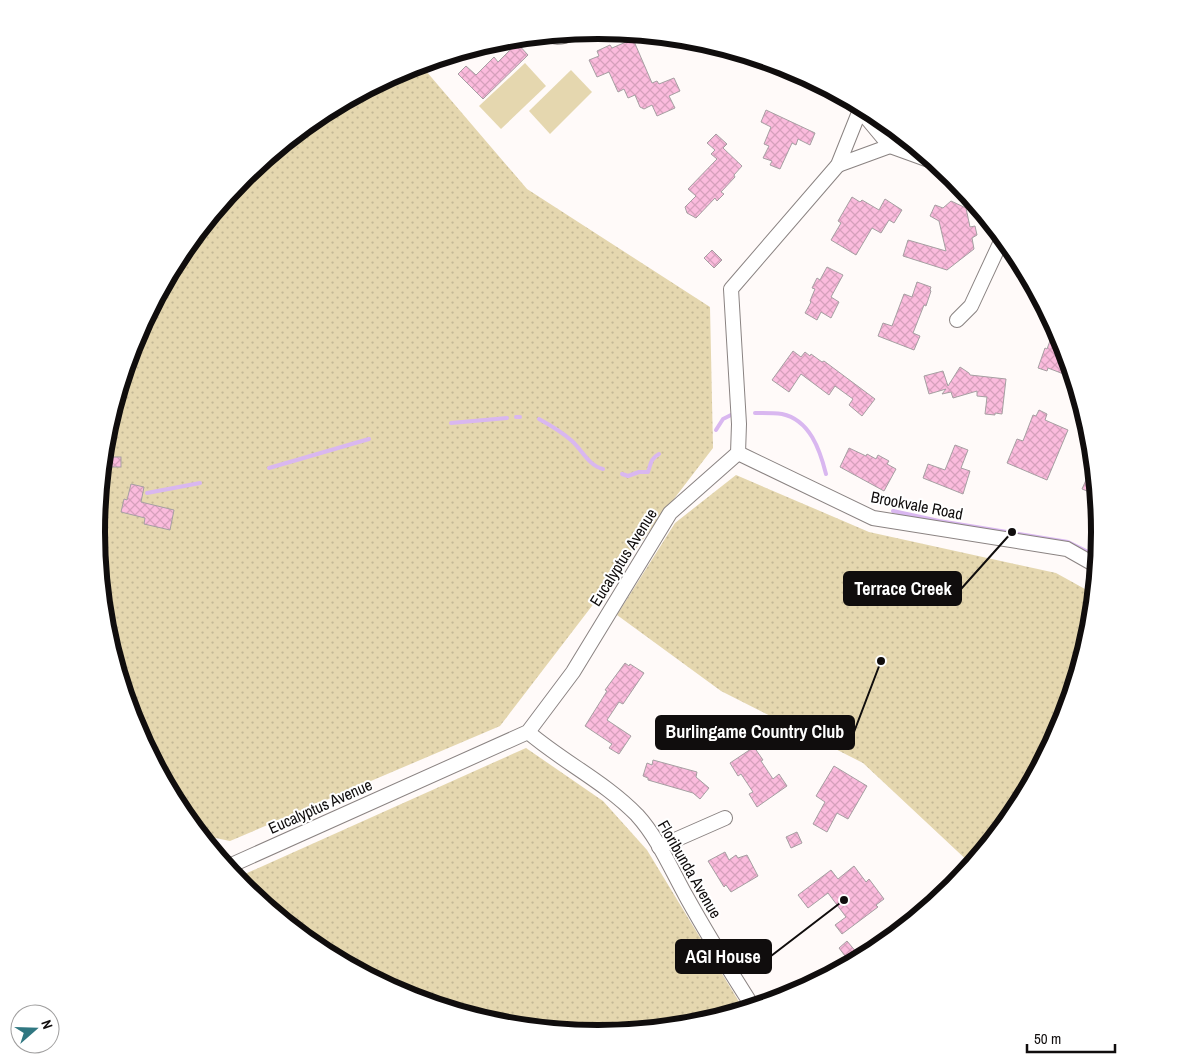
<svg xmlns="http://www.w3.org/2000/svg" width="1197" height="1064" viewBox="0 0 1197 1064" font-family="'Archivo Narrow',sans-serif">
  <defs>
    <pattern id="grass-dots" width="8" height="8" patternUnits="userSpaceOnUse" patternTransform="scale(1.25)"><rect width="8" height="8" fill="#e5d7af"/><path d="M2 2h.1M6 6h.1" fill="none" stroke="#c3b795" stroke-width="1.8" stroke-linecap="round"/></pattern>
    <pattern id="water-rules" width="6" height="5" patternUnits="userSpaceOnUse" patternTransform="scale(1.25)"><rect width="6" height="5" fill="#d9b7f0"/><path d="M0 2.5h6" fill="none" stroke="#b99ccd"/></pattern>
    <pattern id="building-cross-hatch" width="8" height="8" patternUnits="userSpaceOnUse" patternTransform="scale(1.25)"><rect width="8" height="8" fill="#fbbbdd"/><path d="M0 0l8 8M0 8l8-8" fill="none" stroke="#d6a0bc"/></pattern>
  </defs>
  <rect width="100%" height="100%" fill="#fffaf9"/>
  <!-- grass -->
  <g fill="url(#grass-dots)">
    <polygon points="420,64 527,189 710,307 713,448 500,726 230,841 201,835 181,811 135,724 106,630 97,532 106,434 135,340 181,253 244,177 320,114 407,68"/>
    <polygon points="736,475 869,532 1056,573 1094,594 1091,630 1062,724 1016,811 972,865 863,763 721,691 617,615 675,523"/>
    <polygon points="526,748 603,801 647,850 744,1010 696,1024 598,1034 500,1024 406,996 319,949 243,887 236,878"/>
  </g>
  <!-- park -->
  <g fill="#e5d7af">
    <polygon points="525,63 546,86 501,129 479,106"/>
    <polygon points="571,70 592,92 550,134 529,111"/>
  </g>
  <!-- water -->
  <polygon fill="url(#water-rules)" points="103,464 107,468 106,498 100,496"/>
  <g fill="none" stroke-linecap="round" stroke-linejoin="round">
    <!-- stream -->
    <g stroke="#d9b7f0" stroke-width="4">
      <path d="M755,413c9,0 18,0 27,1 28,6 38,36 44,60"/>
      <polyline points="516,417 520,417"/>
      <path d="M539,419c11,6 23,13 33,22 10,9 17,25 31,28"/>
      <polyline points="451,423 507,418"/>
      <polyline points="716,430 723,419 733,414"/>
      <polyline points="269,468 369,439"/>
      <path d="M622,474l6,2 11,-4h9c3,-8 2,-13 11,-18"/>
      <polyline points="147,493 200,483"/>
      <polyline points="893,511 939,521 1068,542 1098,557"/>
    </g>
  </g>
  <!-- building -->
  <g fill="url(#building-cross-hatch)" stroke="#a69fa2">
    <polygon points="633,39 652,83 657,81 659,84 674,78 680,91 669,96 675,108 657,116 652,105 644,109 640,107 635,95 628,98 624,89 618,92 609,72 597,77 589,60 599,56 597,51 610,45 612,48"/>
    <polygon points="517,43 528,55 483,99 458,74 466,66 476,75 494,57 498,62"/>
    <polygon points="766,110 815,133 810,145 798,139 796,145 792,143 780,169 770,165 772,161 763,158 769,146 764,144 771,127 761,122"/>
    <polygon points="716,134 727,144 723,148 742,166 734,175 735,177 721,192 724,194 717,201 715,198 696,218 687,213 685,207 696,196 688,189 717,159 711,154 715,150 707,143"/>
    <polygon points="852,197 860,202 862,200 879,210 885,199 902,210 894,223 889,220 881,233 872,228 856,255 831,240 841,223 838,221"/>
    <polygon points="951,201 966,208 970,227 975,226 977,235 972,238 974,249 947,270 903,256 908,240 946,251 939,221 930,216 935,205 943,208"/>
    <polygon points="712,250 722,260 714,268 704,258"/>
    <polygon points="827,267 843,275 831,297 839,302 831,318 821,312 817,320 805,313 811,302 810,301 815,289 812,288 817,278 820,280"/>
    <polygon points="917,282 931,287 930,290 931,291 926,306 924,305 913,333 920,336 914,350 878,336 883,323 892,326 904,294 912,297"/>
    <polygon points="1055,327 1062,340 1074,378 1048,368 1047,371 1038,368 1045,348 1047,349"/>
    <polygon points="793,351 801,357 805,352 810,356 811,354 822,362 824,361 875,399 862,416 849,405 853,399 835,386 829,395 801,374 789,392 772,380"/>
    <polygon points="960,367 969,373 970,375 1006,379 1002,414 995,413 995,415 985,414 987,397 977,396 977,391 953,398 951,392 942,394 946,389 929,394 924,376 943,371 948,386"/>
    <polygon points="1039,410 1047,414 1045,420 1068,430 1047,480 1007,463 1017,439 1023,441 1033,415 1036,416"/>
    <polygon points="955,445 968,450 961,468 970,471 963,494 923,478 928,464 945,470"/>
    <polygon points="849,448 866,456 867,454 876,459 878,455 889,461 887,464 896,469 884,491 840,467"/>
    <rect x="108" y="457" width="13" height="10"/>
    <polygon points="1094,462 1096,482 1097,495 1082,489"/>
    <polygon points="131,484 144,487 141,502 174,510 170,530 144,524 145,518 121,512 124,499 127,500"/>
    <polygon points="625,663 629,666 630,664 644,673 623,704 619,702 607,720 631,736 619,754 609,748 612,744 585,726 607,691 605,690"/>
    <polygon points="754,747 763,760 761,761 773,779 779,774 787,786 757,807 749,794 753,792 741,774 738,776 730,763"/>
    <polygon points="653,760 697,772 696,777 709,788 700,799 693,793 648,780 648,778 643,776 647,763 652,765"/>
    <polygon points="834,766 867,786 848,819 837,813 827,832 813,824 825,802 816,796"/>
    <polygon points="797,832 802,843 791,848 786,837"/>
    <polygon points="725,852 729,860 736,855 738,858 747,855 758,876 731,892 726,885 724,887 708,861"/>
    <polygon points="854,866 866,882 869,879 884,899 876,905 878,907 842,934 835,925 846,917 828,893 808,908 798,895 831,870 838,879"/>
    <polygon points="847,941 857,953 848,960 839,948"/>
  </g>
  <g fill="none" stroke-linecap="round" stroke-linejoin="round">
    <defs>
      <g id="minor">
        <path d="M547,35c9,3 17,2 25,-2"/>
        <polyline points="860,110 890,146 937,163"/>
        <polyline points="838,165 890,146"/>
        <polyline points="957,320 971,306 1003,237"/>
        <polyline points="738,453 873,518 1067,549 1097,566"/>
        <path d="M528,732c35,30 77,50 109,83 21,23 34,54 49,81 21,38 44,75 67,111"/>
        <polyline points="659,847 725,818"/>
        <polyline points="227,867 528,732 573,672 670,513 738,453 739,424 731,289 838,165 860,110 860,105"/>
      </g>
    </defs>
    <!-- minor casing -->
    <use href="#minor" stroke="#8a8382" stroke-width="16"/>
    <!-- minor -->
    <use href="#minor" stroke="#fff" stroke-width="14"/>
  </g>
  <g text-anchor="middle" stroke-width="4" stroke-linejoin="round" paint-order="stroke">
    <!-- street labels -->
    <g font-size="16" fill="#100d0d" stroke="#fff">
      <text transform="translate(917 505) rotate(11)" y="6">Brookvale Road</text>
      <text transform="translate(623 557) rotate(-58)" y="6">Eucalyptus Avenue</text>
      <text transform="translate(320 806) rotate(-24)" y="6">Eucalyptus Avenue</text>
      <text transform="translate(690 869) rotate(60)" y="6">Floribunda Avenue</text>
    </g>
  </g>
  <!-- crop -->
  <path d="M0 0H1197V1064H0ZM105 532a493 493 0 1 1 986 0a493 493 0 1 1-986 0Z" fill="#fff" fill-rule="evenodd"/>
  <path fill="none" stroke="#100d0d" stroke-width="6" d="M105 532a493 493 0 1 1 986 0a493 493 0 1 1-986 0Z"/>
  <!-- callouts -->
  <path fill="none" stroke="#100d0d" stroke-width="2" d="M1012 532L961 589M881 661L854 732M844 900L771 956"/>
  <g fill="#100d0d" stroke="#fff" stroke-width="2">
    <circle cx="1012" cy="532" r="5"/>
    <circle cx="881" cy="661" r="5"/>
    <circle cx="844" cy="900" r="5"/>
  </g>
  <g fill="#100d0d" stroke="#100d0d" stroke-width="2">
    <rect x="844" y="572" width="117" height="33" rx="5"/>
    <rect x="656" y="716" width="198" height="33" rx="5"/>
    <rect x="676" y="940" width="95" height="33" rx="5"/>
  </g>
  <g font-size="18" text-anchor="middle" font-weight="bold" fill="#fff">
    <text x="903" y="595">Terrace Creek</text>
    <text x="755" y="738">Burlingame Country Club</text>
    <text x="723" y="963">AGI House</text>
  </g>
  <!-- north arrow -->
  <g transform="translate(35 1029) rotate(70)"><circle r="24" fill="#ffffff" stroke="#9f9e9e"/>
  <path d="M0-4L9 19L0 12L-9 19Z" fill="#307781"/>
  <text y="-8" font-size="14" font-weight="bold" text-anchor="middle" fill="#100d0d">N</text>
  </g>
  <!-- scale -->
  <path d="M1027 1044v8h88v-8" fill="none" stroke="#100d0d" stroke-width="2.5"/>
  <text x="1034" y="1044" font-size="15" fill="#100d0d" stroke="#ffffff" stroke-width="4" paint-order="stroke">50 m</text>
</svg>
